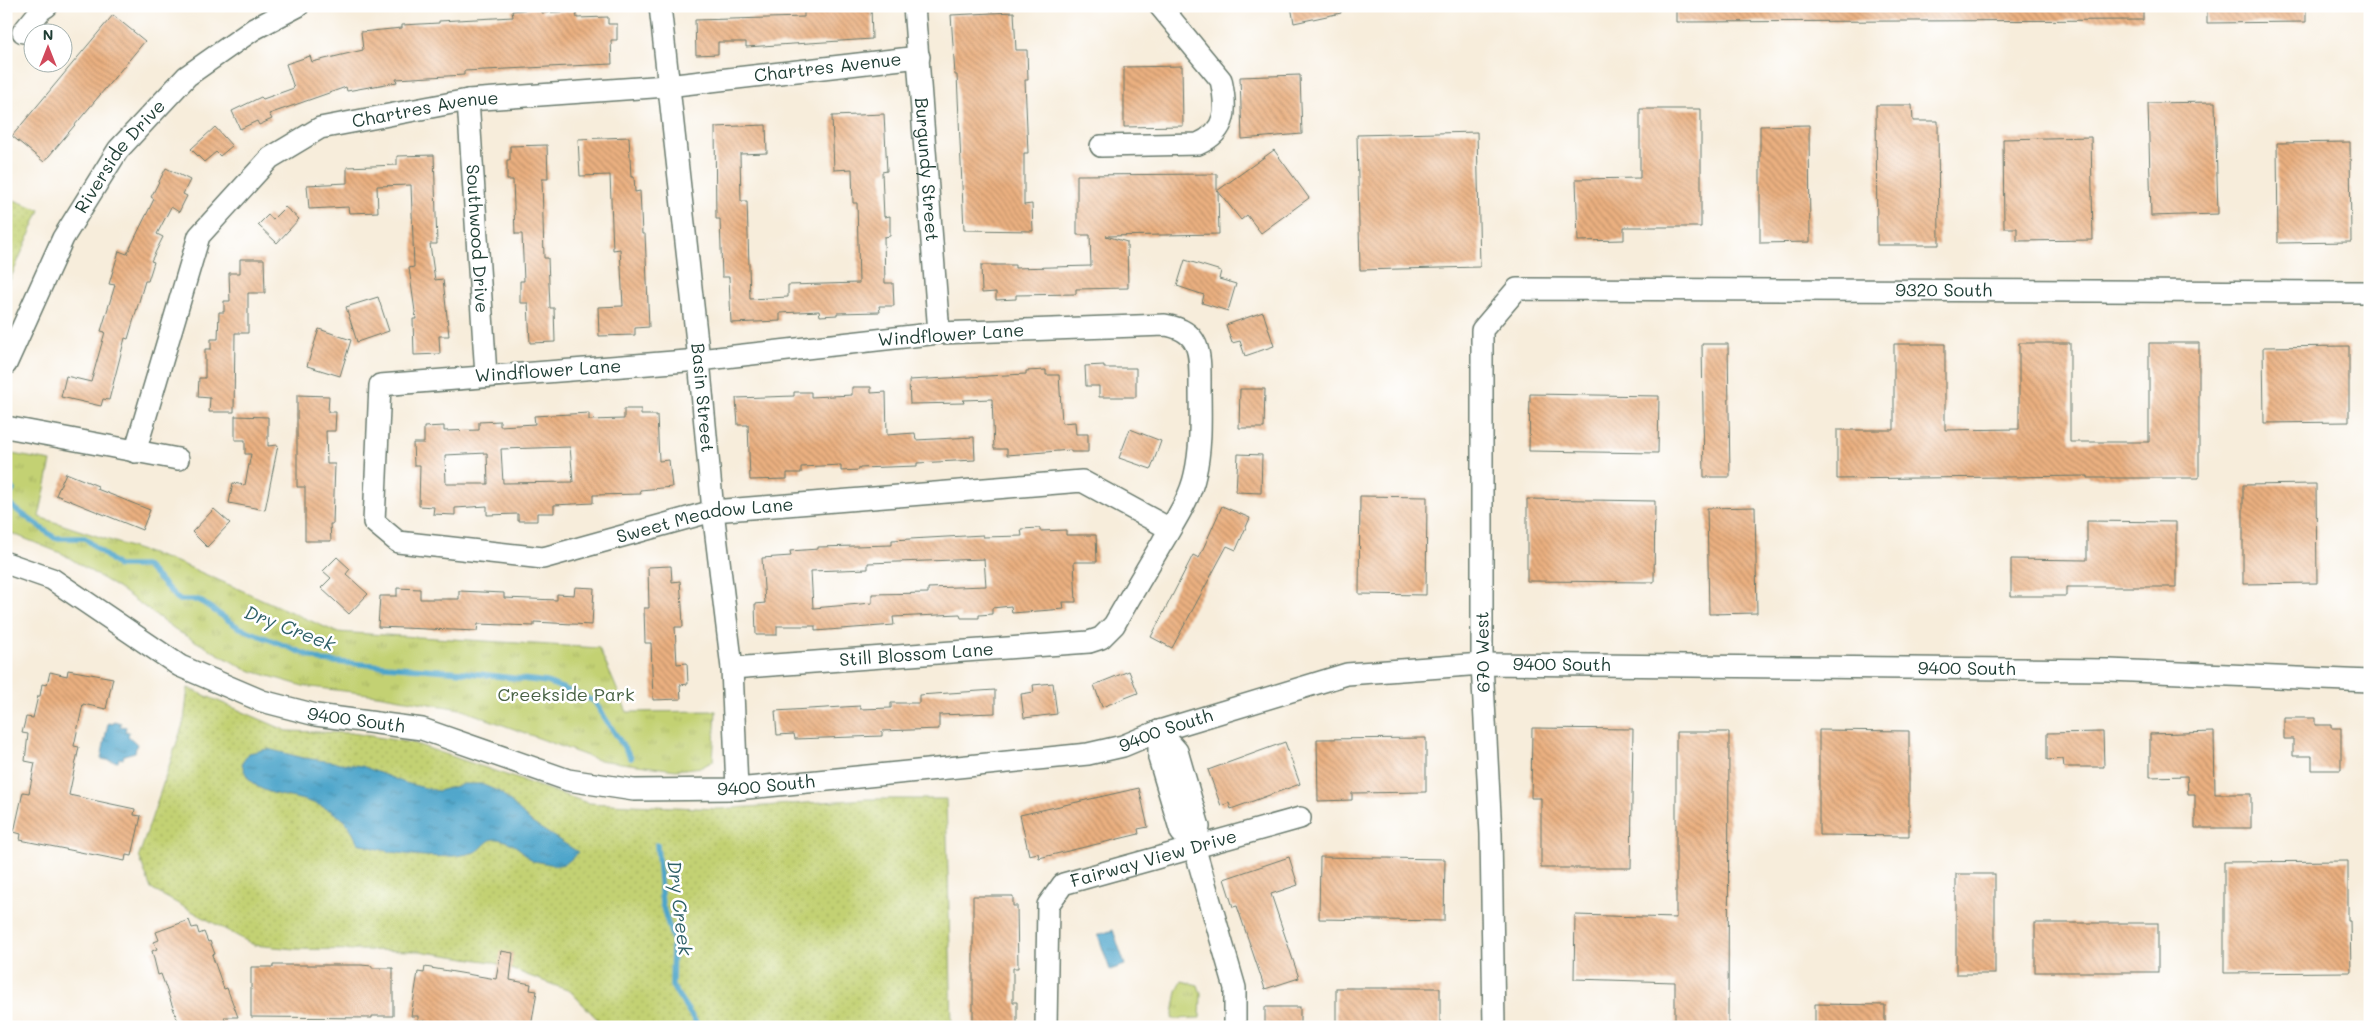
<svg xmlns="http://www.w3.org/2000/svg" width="2376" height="1033" viewBox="0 0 2376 1033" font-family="Mali,sans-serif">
  <defs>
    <pattern id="grass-dots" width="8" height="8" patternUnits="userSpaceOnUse" patternTransform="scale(1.25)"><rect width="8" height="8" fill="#c3d173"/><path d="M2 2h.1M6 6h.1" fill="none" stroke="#a7b464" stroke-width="1.8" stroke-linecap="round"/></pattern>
    <pattern id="park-tufts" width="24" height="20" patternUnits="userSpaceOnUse" patternTransform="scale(1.25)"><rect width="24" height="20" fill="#c3d173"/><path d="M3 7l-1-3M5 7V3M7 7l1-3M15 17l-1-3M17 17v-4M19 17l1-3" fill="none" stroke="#a7b464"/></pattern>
    <pattern id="water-ripples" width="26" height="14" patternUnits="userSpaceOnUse" patternTransform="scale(1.25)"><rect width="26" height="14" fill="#4da5ca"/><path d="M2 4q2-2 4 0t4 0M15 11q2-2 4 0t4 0" fill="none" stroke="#3f88a5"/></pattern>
    <pattern id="building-back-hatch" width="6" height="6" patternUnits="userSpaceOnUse" patternTransform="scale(1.25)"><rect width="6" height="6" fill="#ebb080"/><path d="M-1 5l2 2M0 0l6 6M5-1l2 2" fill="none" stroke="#be906a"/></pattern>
  </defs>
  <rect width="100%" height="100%" fill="#fff"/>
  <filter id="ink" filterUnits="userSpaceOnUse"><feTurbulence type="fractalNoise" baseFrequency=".02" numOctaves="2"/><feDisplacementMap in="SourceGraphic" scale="10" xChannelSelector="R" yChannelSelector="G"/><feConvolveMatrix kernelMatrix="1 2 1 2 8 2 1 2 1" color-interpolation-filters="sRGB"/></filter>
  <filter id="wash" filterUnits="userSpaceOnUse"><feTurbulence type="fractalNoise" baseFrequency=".0096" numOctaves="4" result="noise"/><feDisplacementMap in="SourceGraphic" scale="20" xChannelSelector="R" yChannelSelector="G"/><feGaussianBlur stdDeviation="1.12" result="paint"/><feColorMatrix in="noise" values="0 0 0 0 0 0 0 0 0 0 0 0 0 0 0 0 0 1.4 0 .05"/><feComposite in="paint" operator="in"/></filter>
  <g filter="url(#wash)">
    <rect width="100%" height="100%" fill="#f7eddb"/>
    <!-- grass -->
    <g fill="url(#grass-dots)" stroke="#718754">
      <polygon points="6,197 40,210 6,289"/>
      <polygon points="188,688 287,731 352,733 413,743 588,803 718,809 867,799 946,799 952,1027 605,1027 570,991 492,962 419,951 295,949 254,945 151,889 139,856 184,721"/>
    </g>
    <!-- park -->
    <g fill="url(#park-tufts)" stroke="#718754">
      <polygon points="12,454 51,461 39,517 182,564 336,632 599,648 627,712 716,711 713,761 702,767 676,770 598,760 460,709 377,695 303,686 245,669 179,632 121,590 63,554 6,531 6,458"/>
      <polygon points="1182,981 1198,985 1201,994 1200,1018 1172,1019 1177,991"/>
    </g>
    <!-- water -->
    <g fill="url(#water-ripples)" stroke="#36717f">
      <polygon points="114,721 121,723 120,726 126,727 125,731 129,732 128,736 137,744 135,752 124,755 123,759 119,758 118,762 101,759 108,723 113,724"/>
      <path d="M268,749l36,9 58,8 43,17 33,8 26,-7h17l19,8 32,31 46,29c-18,21 -23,11 -46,9 -9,-10 -20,-20 -34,-22 -11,-2 -14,10 -23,13 -29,10 -88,2 -117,-9 -5,-8 -7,-17 -14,-23 -8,-7 -23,-15 -34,-18 -26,-9 -61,-5 -68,-39l7,-10z"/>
      <polygon points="1113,930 1125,965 1110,970 1098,935"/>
    </g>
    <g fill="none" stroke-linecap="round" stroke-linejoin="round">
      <!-- stream -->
      <g stroke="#4da5ca" stroke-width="5.5">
        <polyline points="6,483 13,490 6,501"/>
        <polyline points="6,502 55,538 85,538 118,566 146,566 179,600 199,600 238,627 323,661 461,672 547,682 594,701 631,758"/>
        <polyline points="657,845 662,904 673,940 672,986 699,1027"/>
      </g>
    </g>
    <g id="blocks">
      <!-- building -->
      <g fill="url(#building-back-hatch)" fill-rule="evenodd">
        <polygon points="804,6 871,6 872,39 746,47 746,42 718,42 718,54 696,55 695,20 804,17"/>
        <polygon points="1291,6 1340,6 1341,13 1294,23"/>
        <polygon points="1676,6 2143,6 2143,20 1676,22"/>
        <polygon points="2207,6 2306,6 2306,22 2207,23"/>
        <polygon points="542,8 542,13 576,11 577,18 608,17 608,24 617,24 617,40 611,40 612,64 464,71 464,75 396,79 397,82 347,91 346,87 269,114 272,119 259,125 257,121 240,129 232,111 261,97 263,99 294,88 286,64 310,56 312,62 363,50 361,32 402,28 402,25 439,23 439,21 513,17 512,11"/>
        <polygon points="1014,12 1016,50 1027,50 1028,80 1025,80 1028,153 1024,153 1024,205 1032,204 1033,231 964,230 957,75 955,75 951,15"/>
        <polygon points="113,15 145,41 44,162 12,136"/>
        <polygon points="1182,66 1183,126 1124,127 1124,67"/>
        <polygon points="1300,75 1302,134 1242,139 1240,77"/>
        <polygon points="2215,102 2218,214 2151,216 2148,103"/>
        <polygon points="1876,105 1912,105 1913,121 1938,121 1939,245 1877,245"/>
        <polygon points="1640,109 1701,109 1701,227 1624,227 1624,240 1578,241 1576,179 1640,178"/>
        <polygon points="884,114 887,171 882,172 884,217 890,216 890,236 884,237 885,283 893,283 894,306 879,306 880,312 837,313 837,315 820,316 819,311 780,313 780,321 731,323 729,277 722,277 720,219 716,219 715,127 766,125 767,153 740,154 741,201 747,201 750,299 788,297 788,285 859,283 857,203 853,203 852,169 834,170 832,116"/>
        <polygon points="1809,125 1810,242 1760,243 1760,126"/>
        <polygon points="215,127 232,146 220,156 216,152 204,162 191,149"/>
        <polygon points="1477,132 1480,267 1360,270 1357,135"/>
        <polygon points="629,137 631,177 634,177 635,192 640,191 642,234 645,234 649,327 635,328 635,335 599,336 598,307 623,306 620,249 613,250 610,175 580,176 578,139"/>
        <polygon points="2091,137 2093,240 2017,241 2017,228 2004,228 2003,139"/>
        <polygon points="2350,142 2351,242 2278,243 2277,143"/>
        <polygon points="547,145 548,179 542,179 544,258 548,258 550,308 554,308 555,342 530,343 528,303 520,303 520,281 524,281 522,234 515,234 513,180 507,180 507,160 510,160 510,146"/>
        <polygon points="1274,150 1309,198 1261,233 1247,215 1241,220 1218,191 1219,234 1106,236 1127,242 1128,288 1076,289 1076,294 1016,295 1016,299 996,300 996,292 982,293 981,265 1015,265 1015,268 1091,266 1090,235 1077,235 1077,175 1217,174 1217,191"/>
        <polygon points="434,155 437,244 430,244 435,280 443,279 449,336 439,336 440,354 414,355 413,319 416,319 409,268 414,267 411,185 377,186 378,212 349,213 348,207 309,209 307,185 347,183 347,167 397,165 397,156"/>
        <polygon points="166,168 190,180 183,194 187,196 179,212 171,207 157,234 163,237 151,261 154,262 148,281 145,281 128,339 125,338 109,400 103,399 101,406 61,397 66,376 91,382 105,332 101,331 115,285 109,284 119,251 127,254 154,199 151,197"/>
        <polygon points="285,207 299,219 277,243 258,225 268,215 273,219"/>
        <polygon points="240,259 264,259 265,293 248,293 248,333 235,333 234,412 209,412 210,398 198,397 199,378 205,378 205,349 211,349 211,339 218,339 219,312 224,312 224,301 230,301 229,273 240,273"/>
        <polygon points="1185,260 1221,271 1219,279 1236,284 1228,311 1202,303 1204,295 1177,286"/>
        <polygon points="378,297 389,331 357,342 346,307"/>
        <polygon points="1263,312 1274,346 1245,356 1240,341 1232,343 1226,325"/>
        <polygon points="319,329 351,340 340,376 307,366"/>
        <polygon points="2019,343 2070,343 2070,442 2149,442 2149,343 2199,343 2199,478 2088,478 2088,476 1837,479 1837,430 1894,430 1894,344 1945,344 1945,430 2019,429"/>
        <polygon points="1702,344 1728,344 1730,477 1704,477"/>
        <polygon points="2349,346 2349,422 2264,423 2263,347"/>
        <polygon points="1104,365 1104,368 1136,368 1136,397 1099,397 1099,386 1086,386 1085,366"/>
        <polygon points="1046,370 1046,375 1059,375 1062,423 1075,422 1076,434 1088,434 1088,452 1071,452 1071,450 1007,455 1007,449 994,449 992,399 963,400 964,403 910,404 909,380 1026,374 1026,371"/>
        <polygon points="852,387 871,387 871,393 886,392 887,435 915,433 916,440 974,437 975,460 917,463 917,466 859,468 859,470 841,471 841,465 801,467 801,473 787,473 787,479 750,480 748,425 738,425 736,398 794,396 794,392 811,392 811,397 852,395"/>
        <polygon points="1240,389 1265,389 1264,428 1239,428"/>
        <polygon points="1530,394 1659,396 1658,453 1529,451"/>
        <polygon points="297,395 329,396 328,412 336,412 335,431 326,431 327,464 335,464 333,524 330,524 331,541 305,541 305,487 297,487"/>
        <path d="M624,409h17v6h16l2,46 10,-1 3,27 -32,3 1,4 -48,1v8l-39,2v8h-17v8h-19v-7l-31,1v-9l-32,2v7l-22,-1 1,-7 -15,-1 1,-41h-6l-1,-22h11v-16l20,-1v5l35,-1v-8l21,-1v5l35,-2 -1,-8 55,-3v7l35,-1zM570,447l3,35 -70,1 -2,-34zM487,453l1,31h-42l-1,-29z"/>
        <polygon points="235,416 268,417 268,446 278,445 265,510 229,503 233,483 245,485 251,454 245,454 245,440 235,440"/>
        <polygon points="1130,429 1161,441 1151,469 1119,458"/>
        <polygon points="1238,454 1262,455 1261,493 1236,492"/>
        <polygon points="66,473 98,486 97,489 150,510 142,530 56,495"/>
        <polygon points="2316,484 2317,583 2243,584 2243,485"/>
        <polygon points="1360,496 1427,497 1426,595 1359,594"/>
        <polygon points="1527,499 1655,501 1654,582 1527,581"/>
        <polygon points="1222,506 1250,518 1236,550 1227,546 1172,648 1151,637 1193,555 1199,558"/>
        <polygon points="1755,507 1757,613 1709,614 1707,508"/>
        <polygon points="214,509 230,523 207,547 192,532"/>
        <polygon points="2087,521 2176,522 2176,587 2066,587 2066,596 2011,596 2011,559 2087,560"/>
        <path d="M1040,528v3l26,-1v5h30l1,27h-23l2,40h-13l1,7 -52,4 -1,-7 -19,2v6l-13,1v3h-18l-1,-4 -67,3 1,8 -79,6v-5h-38v9h-21l-1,-31 10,-1 -3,-45 29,-2 -1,-5 28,-2v-2l74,-2v-5l91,-5v2l39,-1 -1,-7zM984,559l2,27 -58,2v5l-56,1v9l-59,5 -2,-37 57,-2v-6z"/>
        <polygon points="337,557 350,569 346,574 368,594 349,614 321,588 331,578 323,571"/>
        <polygon points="671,566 672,582 680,581 682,606 683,627 675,627 677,664 687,663 688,684 680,685 681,699 653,700 651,643 645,643 644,608 649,608 648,567"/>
        <polygon points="575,587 594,588 592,625 534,622 534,626 478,624 477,631 378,627 380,596 397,596 397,588 420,589 420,599 459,599 459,591 504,593 504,598 557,600 557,594 574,595"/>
        <polygon points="68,670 113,678 106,709 83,704 74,746 79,747 69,795 135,809 134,815 141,816 132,856 126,855 125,861 20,840 21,834 14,832 23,792 29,793 35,763 25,761 28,734 22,733 26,717 33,718 38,696 40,696 42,684 47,685 50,672 67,676"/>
        <polygon points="1129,671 1138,693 1102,707 1094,685"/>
        <polygon points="1053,683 1057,714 1024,718 1021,694 1034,692 1033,685"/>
        <polygon points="995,690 995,713 939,715 939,729 882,731 882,736 795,739 794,734 777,735 775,711 860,706 860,709 891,708 891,703 919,703 919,695"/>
        <polygon points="2284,718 2315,718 2315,725 2331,725 2331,728 2341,728 2341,770 2312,770 2312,756 2293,756 2293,739 2284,739"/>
        <polygon points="1532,728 1633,729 1631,868 1541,868 1541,798 1531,798"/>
        <polygon points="1819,730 1909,731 1909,836 1819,835"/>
        <polygon points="1676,732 1729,732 1728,1027 1675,1027 1675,982 1574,979 1575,915 1676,918"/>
        <polygon points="2103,732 2104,767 2064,767 2063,759 2047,760 2047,733"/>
        <polygon points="2214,732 2215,794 2251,794 2251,828 2195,828 2195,794 2188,794 2187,776 2150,777 2150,734"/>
        <polygon points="1426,738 1426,792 1352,793 1352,800 1318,801 1317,739"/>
        <polygon points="1285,742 1300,784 1231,809 1229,803 1221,806 1208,770"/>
        <polygon points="1139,788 1148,827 1138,829 1139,834 1039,858 1038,853 1029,855 1020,815"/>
        <polygon points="1289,857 1298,885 1271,894 1299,978 1265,989 1237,906 1233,907 1224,879"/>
        <polygon points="1320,857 1445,859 1444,921 1319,919"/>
        <polygon points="2348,861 2348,921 2350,921 2351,972 2224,973 2224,862"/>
        <rect x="1956" y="874" width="39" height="100"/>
        <polygon points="973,896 1013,896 1013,906 1017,906 1018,968 1013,968 1013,1002 1017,1002 1017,1025 1013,1025 1013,1027 973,1027"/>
        <polygon points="189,920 192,928 197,927 199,934 204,932 208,942 210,941 215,954 212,955 224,989 227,988 238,1017 224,1017 227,1027 180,1027 161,974 158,975 152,951 157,949 154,942 159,940 156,932"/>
        <rect x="2035" y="923" width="123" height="49"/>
        <polygon points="501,951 513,953 510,980 531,984 530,990 537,991 531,1027 440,1027 440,1024 418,1020 418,1016 411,1016 418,972 424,973 425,967 496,979"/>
        <polygon points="273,965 361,965 372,966 372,968 393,968 393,1016 372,1016 372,1018 251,1017 251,967 273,967"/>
        <rect x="1336" y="988" width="104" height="39"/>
        <polygon points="1815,1004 1885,1005 1885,1027 1815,1027"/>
        <rect x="1265" y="1007" width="35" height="20"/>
      </g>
    </g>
  </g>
  <g filter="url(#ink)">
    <use href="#blocks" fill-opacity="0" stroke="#6b7b6e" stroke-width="1"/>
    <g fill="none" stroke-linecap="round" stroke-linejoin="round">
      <defs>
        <g id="minor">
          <path id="s1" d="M660,6l39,354 14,151 19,157 5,121"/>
          <path id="s2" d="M914,6l25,327"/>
          <polyline points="23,32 41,10 47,6"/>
          <path id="s3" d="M468,100l18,275"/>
          <path d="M1101,146l97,-2c30,-13 29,-36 23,-64l-61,-74"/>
          <path id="s4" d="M6,364l57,-126 55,-88 69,-74 67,-47 44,-23"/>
          <polyline points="6,427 178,459"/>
          <path id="s5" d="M135,452l64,-216 71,-78 50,-30 148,-28 199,-14 252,-29"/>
          <path id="s6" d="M6,563l46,16 128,87 82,35 54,14 106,14 146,51 66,10 103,-1 351,-35 35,-8 36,-15 188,-57 135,-10 627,6 261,11"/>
          <path id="s7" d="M732,668l357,-26 12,-4 13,-13c16,-28 32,-55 48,-82 12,-21 28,-44 33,-68 7,-30 5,-61 5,-91 0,-31 1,-53 -35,-59l-226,8 -240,27 -319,25 -6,137 24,20 145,16 170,-47 369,-30 88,48"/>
          <polyline points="1159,731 1159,758 1181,832 1194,846 1235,988 1235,1027"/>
          <polyline points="1159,731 1177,751 1199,827 1194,846"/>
          <path id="s8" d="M1046,1027l2,-122 15,-21 237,-66"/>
          <path id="s9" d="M1494,1027l-3,-193 -9,-170v-334l35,-41 853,3"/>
        </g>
      </defs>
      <!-- minor casing -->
      <use href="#minor" stroke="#6b7b6e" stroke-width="24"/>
      <!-- minor -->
      <use href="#minor" stroke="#fff" stroke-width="21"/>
    </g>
  </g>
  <g text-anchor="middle" stroke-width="5" stroke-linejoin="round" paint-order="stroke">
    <!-- street labels -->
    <g font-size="18" fill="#1f3d34" stroke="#fff">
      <text dy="6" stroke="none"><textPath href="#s5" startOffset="901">Chartres Avenue</textPath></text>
      <text dy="6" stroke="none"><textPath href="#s5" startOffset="496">Chartres Avenue</textPath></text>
      <text dy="6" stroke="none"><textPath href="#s4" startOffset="238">Riverside Drive</textPath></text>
      <text dy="6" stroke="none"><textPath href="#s2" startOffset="164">Burgundy Street</textPath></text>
      <text dy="6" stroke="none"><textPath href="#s3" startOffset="139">Southwood Drive</textPath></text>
      <text dy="6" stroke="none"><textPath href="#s9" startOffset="1178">9320 South</textPath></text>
      <text transform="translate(951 335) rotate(-4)" y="6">Windflower Lane</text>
      <text transform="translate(548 371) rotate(-4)" y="6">Windflower Lane</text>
      <text dy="6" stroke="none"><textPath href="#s1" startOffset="394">Basin Street</textPath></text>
      <text dy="6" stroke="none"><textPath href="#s7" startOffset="1998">Sweet Meadow Lane</textPath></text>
      <text transform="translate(1483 652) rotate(-91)" y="6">670 West</text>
      <text dy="6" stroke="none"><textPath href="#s7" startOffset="185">Still Blossom Lane</textPath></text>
      <text dy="6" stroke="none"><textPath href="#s6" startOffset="1619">9400 South</textPath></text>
      <text dy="6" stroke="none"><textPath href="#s6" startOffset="2024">9400 South</textPath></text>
      <text dy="6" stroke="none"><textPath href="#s6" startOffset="389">9400 South</textPath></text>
      <text dy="6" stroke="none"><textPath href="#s6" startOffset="1214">9400 South</textPath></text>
      <text dy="6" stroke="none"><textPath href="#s6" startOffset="809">9400 South</textPath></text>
      <text dy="6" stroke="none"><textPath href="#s8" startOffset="242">Fairway View Drive</textPath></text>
    </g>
    <!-- park labels -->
    <g font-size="18" fill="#486244" stroke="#fff">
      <text x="566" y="701">Creekside Park</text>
    </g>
    <!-- water labels -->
    <g font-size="19" font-style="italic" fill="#2f6168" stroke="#fff">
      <text transform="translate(290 628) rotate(21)" y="7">Dry Creek</text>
      <text transform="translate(680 908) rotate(83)" y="7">Dry Creek</text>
    </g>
  </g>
  <!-- margin -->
  <rect width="2376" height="1033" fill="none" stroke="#fff" stroke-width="25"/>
  <!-- north arrow -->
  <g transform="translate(48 48)"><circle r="24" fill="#ffffff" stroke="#a5b1ae"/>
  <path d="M0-4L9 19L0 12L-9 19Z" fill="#d1495b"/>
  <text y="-8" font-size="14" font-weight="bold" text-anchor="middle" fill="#1f3d34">N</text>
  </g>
</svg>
